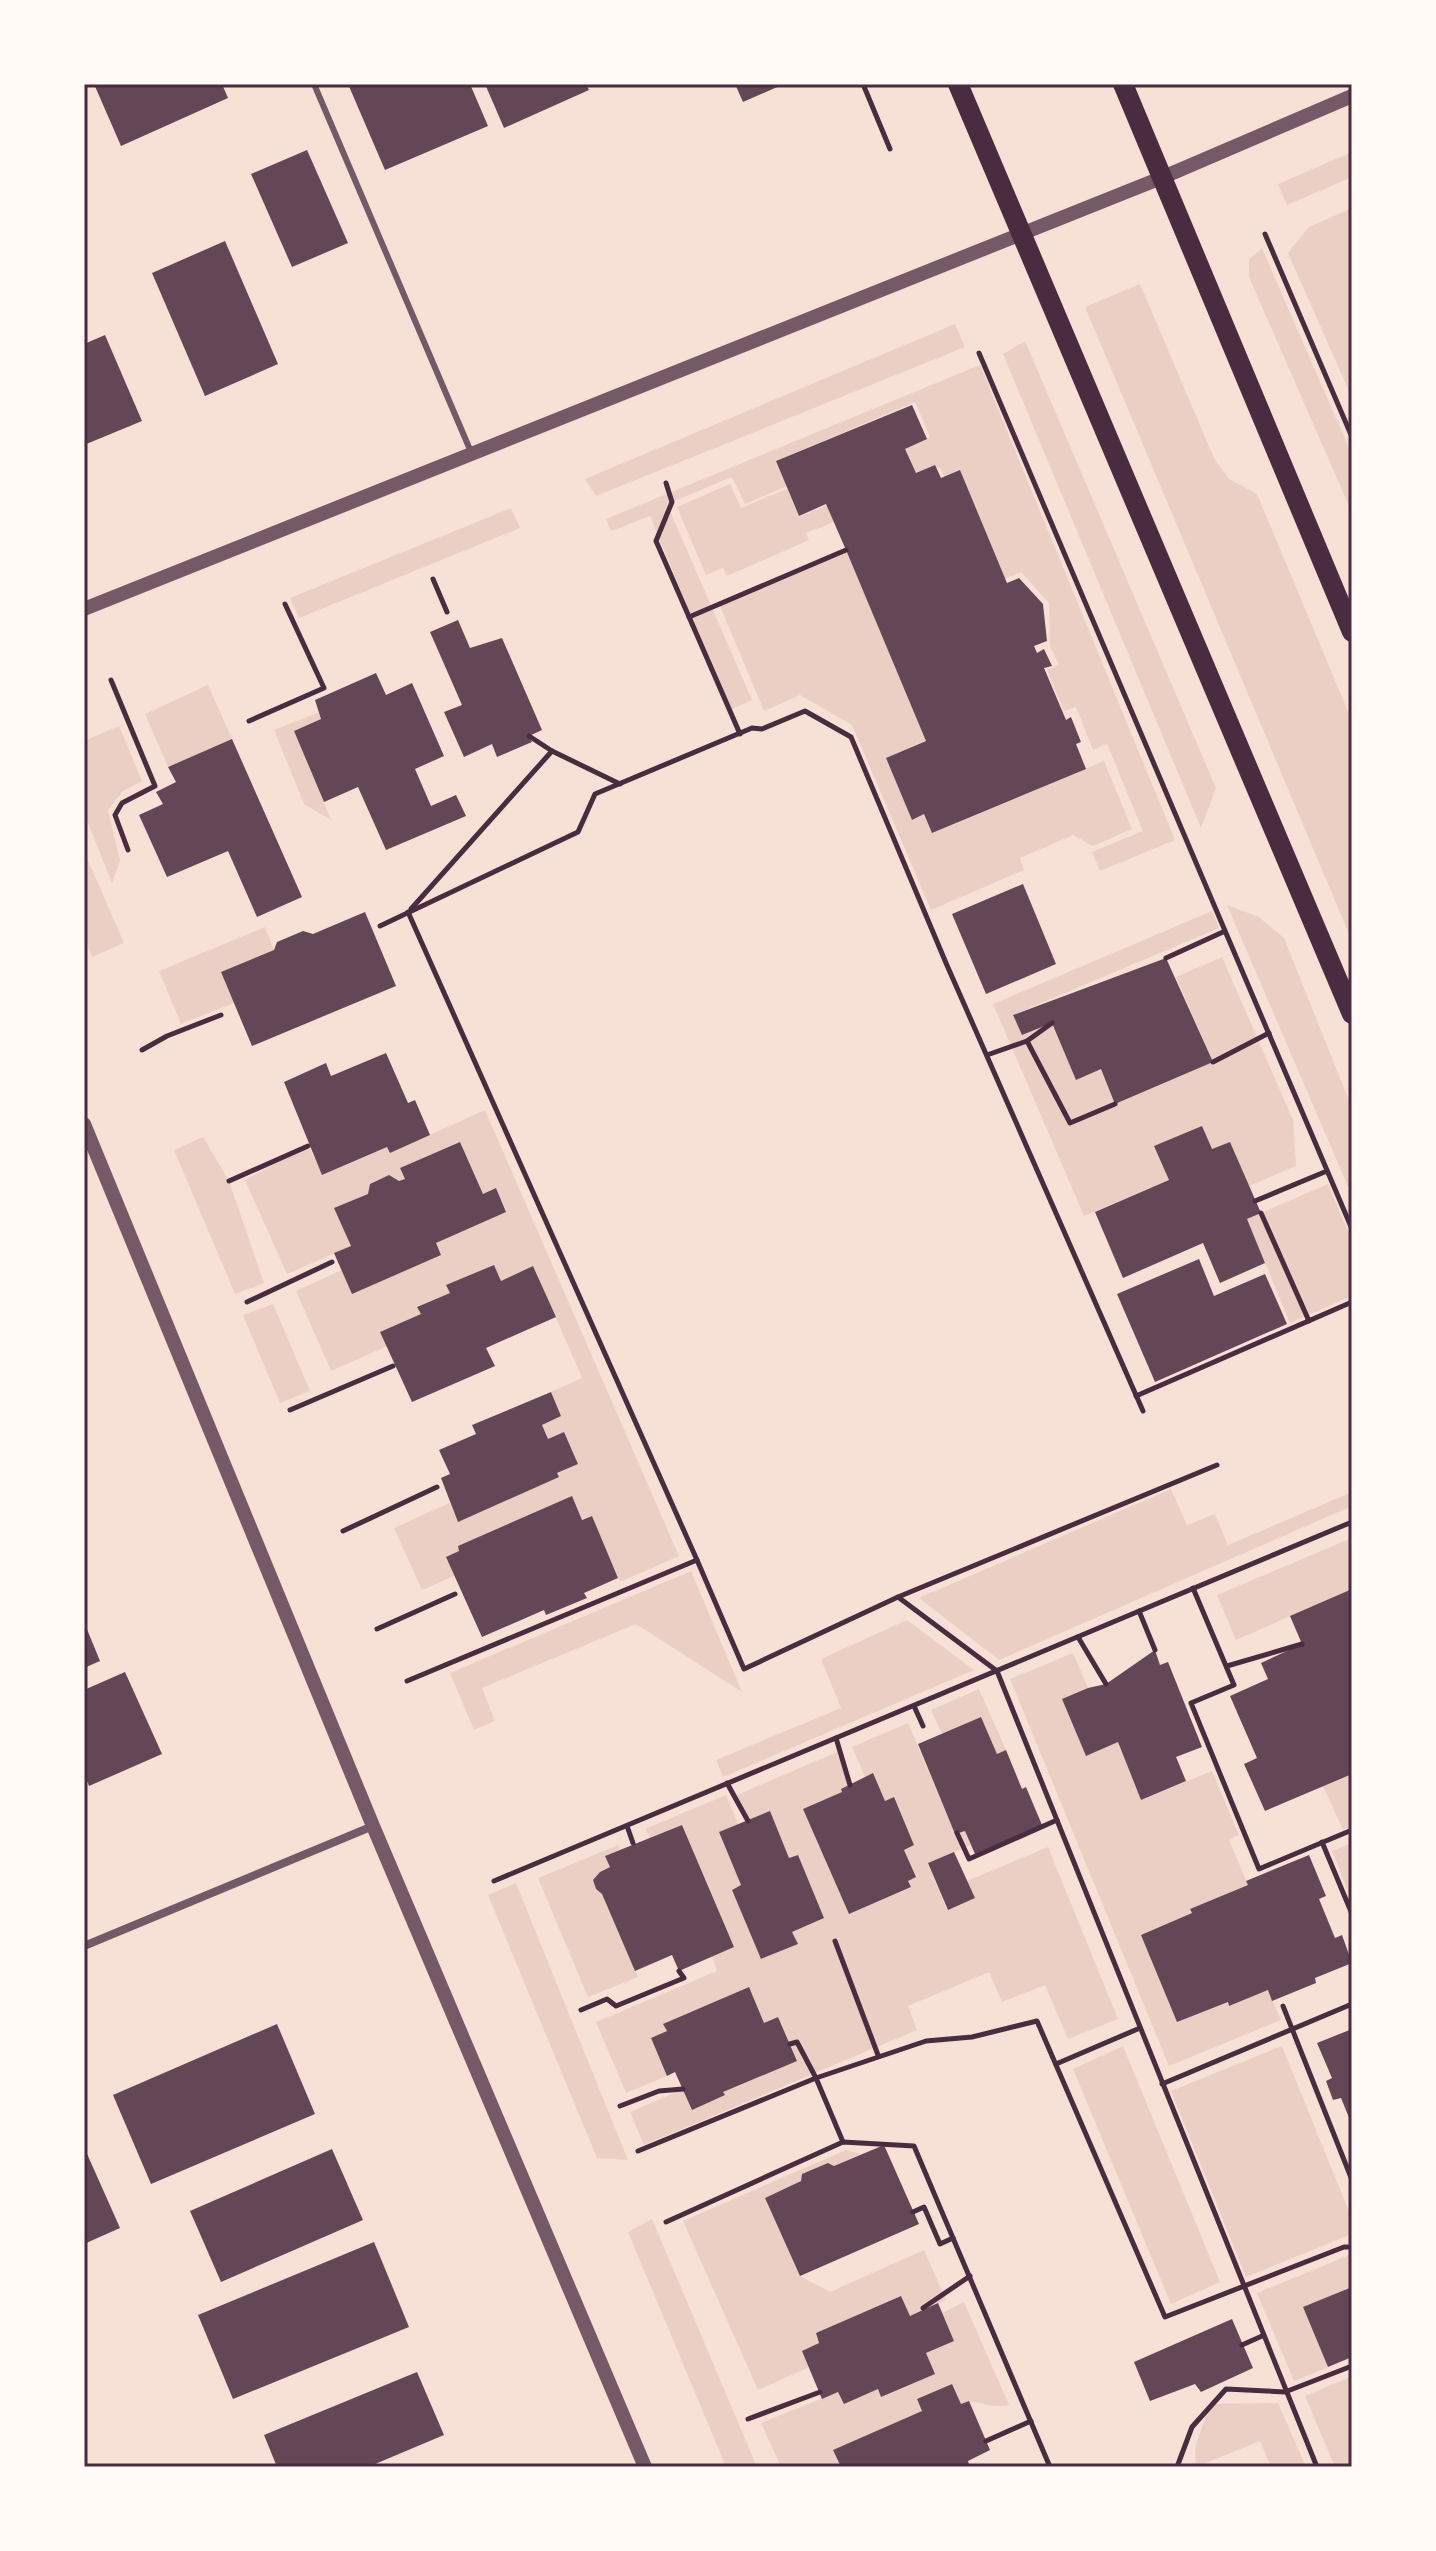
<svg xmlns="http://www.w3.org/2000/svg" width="1436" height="2551" viewBox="0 0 1436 2551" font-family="'Space Grotesk',sans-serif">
  <rect width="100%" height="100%" fill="#f7e1d7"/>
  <!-- green -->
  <g fill="#ebcfc5">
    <polygon points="1352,152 1352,177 1287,205 1278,184"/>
    <polygon points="1352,208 1352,398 1288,253 1309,227"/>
    <polygon points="1262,248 1352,455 1352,513 1249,277 1249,259"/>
    <polygon points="1140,284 1214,458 1229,479 1257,494 1352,721 1352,941 1085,307"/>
    <polygon points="955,324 965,347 596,496 585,479"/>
    <polygon points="1025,341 1216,788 1201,828 1003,354"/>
    <polygon points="980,365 1175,840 1100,871 1092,852 1143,831 1107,744 1093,750 1076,707 1064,711 1047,670 1059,665 1050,646 1049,603 1021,572 1003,579 939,467 917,477 904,448 930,437 915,402 776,461 787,486 745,504 732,477 667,504 752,700 730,710 650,516 611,531 606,519"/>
    <polygon points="730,484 741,508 787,489 799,517 827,505 834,522 806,533 809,540 727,576 723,568 706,575 677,507"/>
    <polygon points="511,508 520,528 299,618 290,598"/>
    <polygon points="846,550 926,740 886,758 912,820 924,814 933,833 1104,761 1132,829 1093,846 1073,835 1020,858 1024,870 931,910 852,725 800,695 764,711 720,606"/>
    <polygon points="208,685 232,739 168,767 145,714"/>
    <polygon points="320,712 321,719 294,731 331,820 304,804 274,730"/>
    <polygon points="119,726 142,781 123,791 108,810 120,861 112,883 84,813 84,741"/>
    <polygon points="84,851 124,943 92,957 84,937"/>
    <polygon points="1227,905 1259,917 1284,938 1352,1108 1352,1196"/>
    <polygon points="1212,911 1219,928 1013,1015 1022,1035 1052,1023 1076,1079 1101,1069 1116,1104 1213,1062 1176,977 1222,957 1293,1120 1296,1166 1249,1186 1230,1142 1212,1149 1155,1146 1169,1180 1084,1216 993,1004"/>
    <polygon points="265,927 274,950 221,972 234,1003 181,1024 159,971"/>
    <polygon points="485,1110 679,1556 620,1582 591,1516 459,1551 447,1557 454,1576 422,1590 394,1528 449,1503 458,1521 578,1464 564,1432 548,1439 542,1425 561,1416 551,1392 582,1378 534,1267 501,1281 494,1265 447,1285 450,1293 418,1306 421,1314 381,1332 387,1346 331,1371 296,1291 342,1270 352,1293 436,1243 506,1211 496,1188 483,1194 460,1142 400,1168 405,1179 399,1181 389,1175 370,1184 368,1194 335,1208 351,1246 287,1274 245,1180 308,1146 323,1175 387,1147 390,1153"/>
    <polygon points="203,1137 229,1181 264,1283 235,1294 174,1150"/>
    <polygon points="1328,1184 1352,1241 1352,1296 1290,1323 1247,1219"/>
    <polygon points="273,1304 310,1391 280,1403 243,1315"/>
    <polygon points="1171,1489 1187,1525 1215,1514 1228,1545 1352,1492 1352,1506 999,1660 919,1598"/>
    <polygon points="1352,1538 1352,1589 1236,1640 1217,1595"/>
    <polygon points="691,1571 742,1692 636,1624 482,1688 495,1721 474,1730 450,1673"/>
    <polygon points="907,1620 974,1670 723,1777 716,1760 841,1708 821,1659"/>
    <polygon points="1073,1653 1088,1688 1063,1699 1086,1756 1118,1742 1141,1800 1212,1771 1239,1835 1229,1840 1248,1885 1190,1909 1192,1913 1141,1935 1227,2002 1229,2006 1268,1990 1281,2020 1169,2066 1010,1679"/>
    <polygon points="979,1689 1006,1750 997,1754 981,1717 942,1734 931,1710"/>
    <polygon points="908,1723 955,1834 965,1831 971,1845 928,1864 947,1910 974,1898 967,1881 1048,1847 1118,2019 1068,2039 1045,1985 1002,2002 989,1972 908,2006 917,2030 644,2145 630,2112 683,2089 692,2109 724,2095 723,2092 797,2060 778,2017 764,2023 748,1987 664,2024 667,2031 651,2039 667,2076 626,2093 596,2022 717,1971 712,1956 734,1947 682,1825 650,1838 645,1829 726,1795 738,1824 719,1833 741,1885 732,1890 762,1959 797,1944 792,1932 824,1918 798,1855 789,1858 770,1812 748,1821 737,1795 837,1752 850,1785 842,1792 804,1809 849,1914 910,1888 908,1881 916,1877 904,1850 914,1845 894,1798 885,1801 873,1774 865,1777 852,1747"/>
    <polygon points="1352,1774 1352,1826 1343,1830 1323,1786"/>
    <polygon points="1352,1843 1352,1902 1332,1851"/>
    <polygon points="618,1845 620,1849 605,1856 610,1867 600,1872 593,1880 596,1889 602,1894 638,1977 588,1997 538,1878"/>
    <polygon points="516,1883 628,2160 597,2158 488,1895"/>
    <polygon points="1123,2046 1220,2282 1171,2304 1073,2069"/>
    <polygon points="1282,2046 1352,2219 1352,2234 1246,2277 1171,2091"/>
    <polygon points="846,2150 861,2154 834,2166 802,2174 801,2181 765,2198 800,2276 830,2292 924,2250 946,2300 910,2316 901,2296 816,2333 819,2343 809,2367 758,2390 683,2221"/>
    <polygon points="652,2219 757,2467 726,2467 628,2232"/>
    <polygon points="1352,2254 1352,2287 1303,2308 1328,2367 1294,2381 1257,2293"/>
    <path d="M964,2302l45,103c-19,5 -33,-8 -48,-1l-9,-20 -35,15 5,12 -88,39 7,17h-60l-20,-44 77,-31 40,-3 3,8 53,-23 -8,-21 28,-12 -12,-28z"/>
    <polygon points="1352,2376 1352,2467 1335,2467 1305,2396"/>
    <polygon points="1278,2403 1306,2467 1271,2467 1260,2441 1196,2467 1195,2448 1210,2404"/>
  </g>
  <!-- building -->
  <g fill="#644757">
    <polygon points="94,84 222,84 228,98 121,146"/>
    <polygon points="348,84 470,84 488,126 385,170"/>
    <polygon points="485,84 586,84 589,90 504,128"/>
    <polygon points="735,84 784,84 743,102"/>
    <polygon points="307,150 348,243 292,267 251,174"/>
    <polygon points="225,241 278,364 205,396 152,273"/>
    <polygon points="105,335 142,421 84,445 84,344"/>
    <polygon points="912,405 927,439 905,449 916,473 935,465 941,478 960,470 1007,583 1019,578 1043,604 1047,641 1034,646 1037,653 1044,649 1052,666 1044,668 1066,720 1071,717 1081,742 1076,744 1086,769 932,833 924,814 912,820 886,758 926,741 846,550 826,504 799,516 776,461"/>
    <polygon points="458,620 470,648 502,638 542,730 529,736 532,742 497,757 492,744 464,757 444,712 462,705 430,632"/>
    <polygon points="376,673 386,695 412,683 444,756 415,769 431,806 456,795 466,816 386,850 358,787 324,802 294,731 321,719 315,700"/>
    <polygon points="232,739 302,897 257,917 228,851 167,877 139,815 163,804 156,792 176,782 168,767"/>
    <polygon points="1023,884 1056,964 986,994 952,914"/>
    <polygon points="365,912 396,986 252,1046 221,972 274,950 277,942 303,931 313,934"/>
    <polygon points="1166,958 1213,1062 1115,1104 1101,1069 1076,1080 1052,1023 1022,1035 1013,1015"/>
    <polygon points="386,1053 408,1103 415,1100 430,1135 390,1153 387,1147 322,1175 284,1082 326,1063 331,1076"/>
    <polygon points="1202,1126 1212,1149 1230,1142 1261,1213 1247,1219 1265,1263 1220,1283 1203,1243 1123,1278 1095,1212 1169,1180 1154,1146"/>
    <polygon points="460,1142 483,1194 496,1188 506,1212 436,1243 441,1255 352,1294 334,1253 351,1246 334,1208 368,1194 370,1184 389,1175 399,1181 405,1179 400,1168"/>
    <polygon points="1199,1259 1214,1296 1265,1274 1287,1324 1155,1382 1117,1294"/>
    <polygon points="494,1265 501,1281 533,1266 556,1317 486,1348 495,1366 412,1402 380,1332 421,1314 417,1307 450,1293 446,1285"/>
    <polygon points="551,1392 561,1416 542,1425 548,1439 564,1432 578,1464 557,1473 559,1477 458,1522 441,1478 450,1474 439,1450 476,1434 472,1425"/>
    <polygon points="572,1496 582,1520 592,1516 618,1578 584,1593 587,1598 546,1615 544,1610 482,1637 446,1557 459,1551 458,1546"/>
    <polygon points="1352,1589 1352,1774 1265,1811 1244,1764 1257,1758 1230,1696 1268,1679 1261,1663 1302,1644 1290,1616"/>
    <polygon points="84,1622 100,1661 84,1668"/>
    <polygon points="1155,1650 1160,1665 1168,1662 1202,1747 1176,1757 1186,1781 1141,1800 1118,1742 1086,1756 1062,1699 1088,1688 1106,1684"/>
    <polygon points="125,1672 162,1754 89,1786 84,1773 84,1690"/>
    <polygon points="981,1717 997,1754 1006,1750 1022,1789 1026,1787 1042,1825 975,1854 965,1831 955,1834 918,1744"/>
    <polygon points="873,1773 885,1801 894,1797 914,1845 904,1850 916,1877 908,1881 911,1887 849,1914 803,1809 842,1792 841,1789"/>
    <polygon points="770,1811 789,1858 798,1855 824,1918 792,1932 798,1944 761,1959 732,1890 741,1885 719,1832"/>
    <polygon points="682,1825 734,1947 679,1971 672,1955 635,1971 602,1894 596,1889 593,1880 600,1872 610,1867 605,1856"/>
    <polygon points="954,1852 975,1898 948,1910 928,1863"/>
    <polygon points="1309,1855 1326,1896 1319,1899 1335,1938 1342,1935 1352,1963 1315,1978 1316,1983 1272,2001 1268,1990 1229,2006 1228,2002 1177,2022 1141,1935 1192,1913 1190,1909 1248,1885 1246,1881"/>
    <polygon points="749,1987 764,2023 778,2017 797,2061 723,2092 725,2095 692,2110 675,2072 667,2076 651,2038 667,2031 663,2024"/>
    <polygon points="277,2024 315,2114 151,2184 113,2095"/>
    <polygon points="1352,2029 1352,2125 1341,2098 1333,2100 1326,2081 1332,2078 1317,2043"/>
    <polygon points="884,2145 919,2224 800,2276 765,2198 801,2181 802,2174 828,2163 834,2166"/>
    <polygon points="84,2147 120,2228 84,2244"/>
    <polygon points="332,2149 363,2220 221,2282 190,2211"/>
    <polygon points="374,2242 409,2327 233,2399 198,2315"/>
    <polygon points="1352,2287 1352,2357 1328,2367 1303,2307"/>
    <polygon points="901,2296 910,2316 938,2303 954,2341 926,2353 935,2374 881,2397 878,2389 844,2404 838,2392 822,2399 802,2351 819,2343 816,2333"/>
    <polygon points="1232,2319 1253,2368 1201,2392 1195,2384 1150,2401 1134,2362"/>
    <polygon points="417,2372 444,2435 368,2467 277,2467 264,2435"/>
    <polygon points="952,2384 961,2404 969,2401 990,2450 968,2461 970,2467 841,2467 833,2450 922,2411 917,2399"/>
  </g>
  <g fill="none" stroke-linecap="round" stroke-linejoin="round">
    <!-- path -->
    <g stroke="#4a2c40" stroke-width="5">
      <polyline points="863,84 890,149"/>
      <polyline points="1265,234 1352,437"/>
      <polyline points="979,353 1352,1229"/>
      <polyline points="666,483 672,502 656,541 740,734"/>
      <polyline points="433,579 447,612"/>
      <polyline points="689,617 846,550"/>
      <polyline points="111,680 155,786 122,803 115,815 128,850"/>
      <polyline points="249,721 324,688 285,604"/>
      <polyline points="529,736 552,751 620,784"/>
      <polyline points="411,909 552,751"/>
      <polyline points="408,912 697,1560 744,1669 898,1597 997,1671 1317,2467"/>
      <polyline points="380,926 578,832 595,794 752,728 762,729 805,711 851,737 946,963 1143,1411"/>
      <polyline points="1166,958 1223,932"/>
      <polyline points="1027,1041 1052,1023"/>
      <polyline points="142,1050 167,1036 221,1015"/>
      <polyline points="987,1055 1027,1041 1070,1123 1115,1104"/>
      <polyline points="1213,1062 1269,1033"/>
      <polyline points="229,1181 308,1146"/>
      <polyline points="1255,1201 1327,1171"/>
      <polyline points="1261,1213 1309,1321"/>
      <polyline points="247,1302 332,1262"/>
      <polyline points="1136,1396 1352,1302"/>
      <polyline points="290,1410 393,1366"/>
      <polyline points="343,1531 437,1487"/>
      <polyline points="1193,1588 1234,1685 1191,1703 1259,1869 1352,1830"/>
      <polyline points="898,1597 1217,1465"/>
      <polyline points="1139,1611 1155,1650"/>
      <polyline points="377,1629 455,1594"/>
      <polyline points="1078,1637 1106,1684"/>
      <polyline points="1227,1666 1302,1644"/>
      <polyline points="407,1681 697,1560"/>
      <polyline points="914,1706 923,1726"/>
      <polyline points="836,1738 850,1785"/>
      <polyline points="727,1783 748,1821"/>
      <polyline points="627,1826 633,1843"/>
      <polyline points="957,1833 969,1859 1057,1820"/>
      <polyline points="1322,1842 1352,1914"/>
      <polyline points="494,1881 1352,1522"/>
      <polyline points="835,1941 878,2055"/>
      <polyline points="1283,2006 1352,2180"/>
      <polyline points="581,2010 607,1999 616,2006 684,1978 679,1971"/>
      <polyline points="1056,2064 1140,2028"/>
      <polyline points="1162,2084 1352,2004"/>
      <polyline points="620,2106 659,2091 683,2089"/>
      <polyline points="843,2142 816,2078 926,2041 972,2037 1037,2021 1165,2317 1344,2247 1352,2247"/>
      <polyline points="638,2151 816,2078 797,2042 790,2044"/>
      <polyline points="913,2212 924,2207 940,2244 953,2238"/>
      <polyline points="666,2222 843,2142 914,2146 1050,2467"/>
      <polyline points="923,2308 970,2276"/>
      <polyline points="1242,2345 1262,2336"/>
      <polyline points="748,2419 820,2392"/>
      <polyline points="986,2441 1031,2421"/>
      <polyline points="1177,2467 1192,2427 1226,2389 1285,2392 1352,2366"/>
    </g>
    <!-- service -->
    <polyline stroke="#755966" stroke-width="6" points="314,84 471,452"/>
    <!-- minor -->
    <polyline stroke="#755966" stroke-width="8" points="84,1946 373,1826"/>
    <!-- tertiary -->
    <g stroke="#755966" stroke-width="14">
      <polyline points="84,609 1161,178 1352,96"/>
      <polyline points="84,1124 373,1826 645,2467"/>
    </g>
    <!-- primary -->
    <g stroke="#4a2c40" stroke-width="20">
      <polyline points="958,84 1352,1014"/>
      <polyline points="1123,84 1352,632"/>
    </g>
  </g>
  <!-- border -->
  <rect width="1436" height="2551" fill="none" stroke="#fffaf5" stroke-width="172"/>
  <rect x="86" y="86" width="1264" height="2379" fill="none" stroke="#4a2c40" stroke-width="3"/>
</svg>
